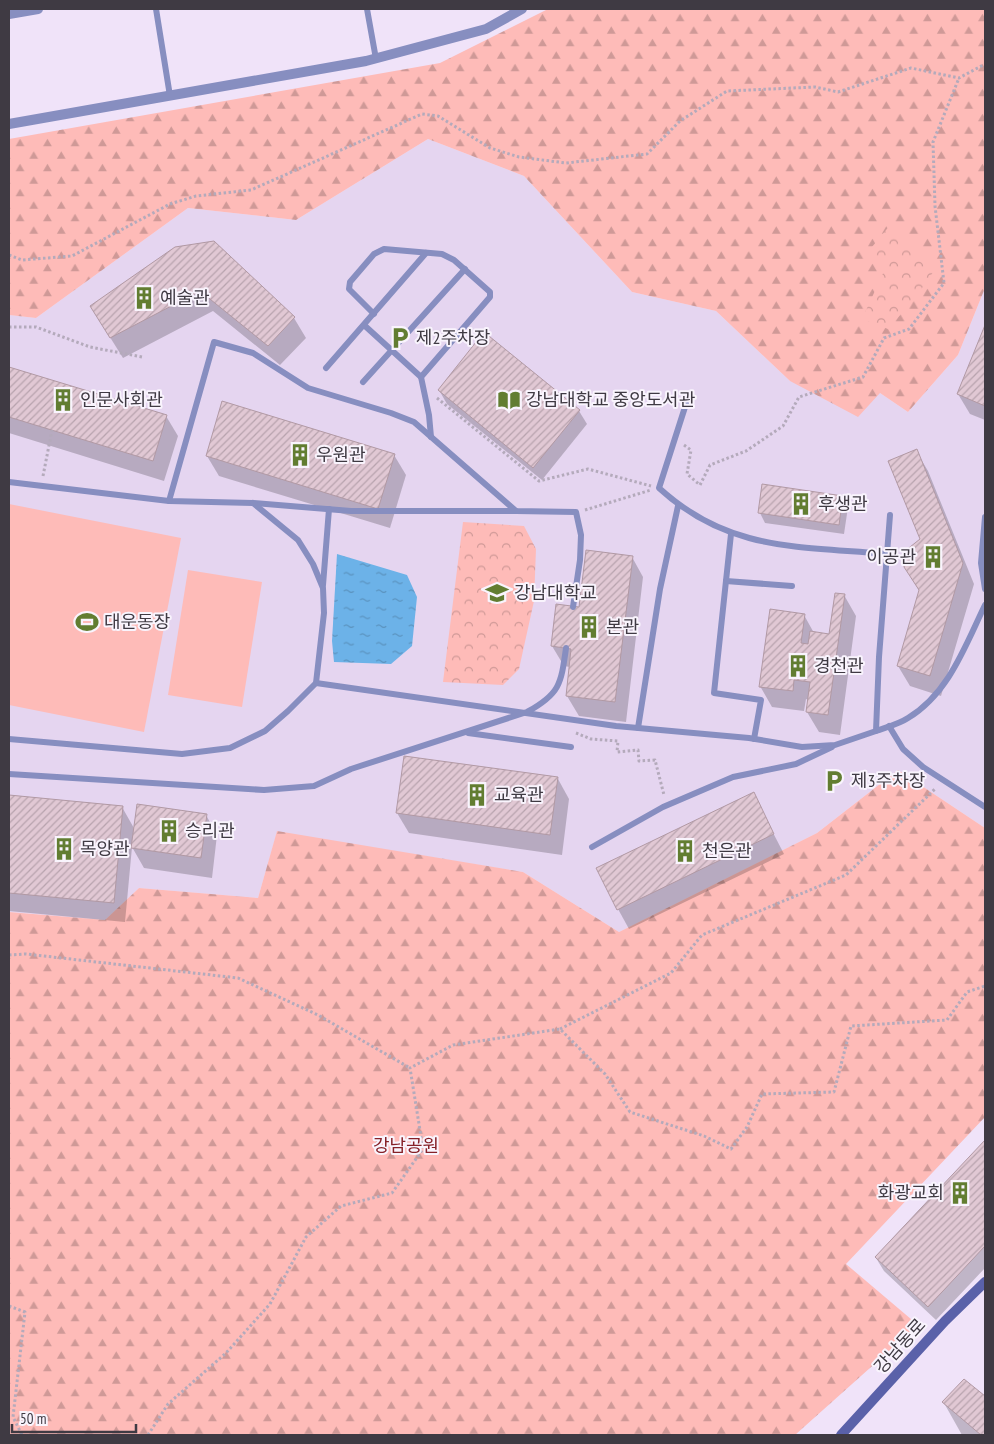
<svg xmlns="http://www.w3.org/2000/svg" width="994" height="1444" viewBox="0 0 994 1444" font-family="'PT Sans Narrow','Noto Sans KR',sans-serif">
  <defs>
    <pattern id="forest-firs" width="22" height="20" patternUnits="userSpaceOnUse" patternTransform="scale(1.25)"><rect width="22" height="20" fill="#febbb8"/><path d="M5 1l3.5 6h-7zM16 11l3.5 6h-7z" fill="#cf9997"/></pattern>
    <pattern id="park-crowns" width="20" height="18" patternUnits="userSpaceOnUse" patternTransform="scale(1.25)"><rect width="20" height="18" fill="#febbb8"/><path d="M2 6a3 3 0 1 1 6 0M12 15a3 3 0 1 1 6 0" fill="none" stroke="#cf9997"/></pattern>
    <pattern id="water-ripples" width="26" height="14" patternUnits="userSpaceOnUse" patternTransform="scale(1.25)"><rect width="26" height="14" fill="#6cb2e8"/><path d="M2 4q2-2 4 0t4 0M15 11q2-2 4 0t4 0" fill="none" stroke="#5a92be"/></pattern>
    <pattern id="building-hatch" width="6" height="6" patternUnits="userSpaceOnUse" patternTransform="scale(1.25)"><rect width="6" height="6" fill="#e1c8d4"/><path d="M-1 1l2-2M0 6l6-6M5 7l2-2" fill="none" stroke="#b8a3ae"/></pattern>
  </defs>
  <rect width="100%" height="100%" fill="#f0e3f9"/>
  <!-- built -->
  <polygon fill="#e5d5f0" points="428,139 524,176 632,292 716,311 790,381 880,393 908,412 958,355 985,288 985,828 898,770 817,833 619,932 523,872 277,832 258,898 139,888 105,920 9,912 9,315 36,318 188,208 296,220"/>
  <!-- forest -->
  <g fill="url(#forest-firs)">
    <polygon points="548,9 985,9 985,288 958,355 908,412 880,393 858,417 790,381 716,311 632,292 524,176 428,139 296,220 188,208 36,318 9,315 9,139 440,63"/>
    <polygon points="898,770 985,828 985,1117 846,1264 918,1325 795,1435 9,1435 9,912 105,920 139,888 258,898 277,831 523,872 619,932 817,833"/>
  </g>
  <!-- park -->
  <g fill="url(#park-crowns)">
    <polygon points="891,224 936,268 915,298 888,329 862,319 885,269 867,253"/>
    <polygon points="463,522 524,526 536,549 534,601 519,669 503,685 443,682"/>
  </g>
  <!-- garden -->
  <g fill="#febbb8">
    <polygon points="9,504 181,538 144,732 9,705"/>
    <polygon points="188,570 262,582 242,707 168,695"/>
  </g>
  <!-- water -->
  <polygon fill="url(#water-ripples)" points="337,554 407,575 417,597 412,646 391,664 334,662 332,641"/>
  <!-- shadow -->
  <g fill="#0003">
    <polygon points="214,242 294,318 306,338 280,365 213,311 123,358 103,326"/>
    <polygon points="985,329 985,420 970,414 958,394"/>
    <polygon points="9,368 166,416 178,436 164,481 9,433"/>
    <polygon points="439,390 579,411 587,424 542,480 447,404"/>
    <polygon points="916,451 928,471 974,584 941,696 910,686 898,666 920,592 905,567 922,539"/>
    <polygon points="394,455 406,475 390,528 219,476 207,456"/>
    <polygon points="842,497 848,507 844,534 765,523 760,513"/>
    <polygon points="632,557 643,577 626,722 579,716 567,696 570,667 564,666 552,646 580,609"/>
    <polygon points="844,595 856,616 840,735 819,732 807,712 809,700 806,699 804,711 772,707 760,686 804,615 814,633 830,635"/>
    <polygon points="558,779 569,799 562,855 409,833 397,813"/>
    <polygon points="753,794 784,854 629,929 618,909"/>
    <polygon points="9,796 122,807 135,830 206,815 217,835 212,878 144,868 132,847 125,922 9,911"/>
    <polygon points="985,1141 985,1268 936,1320 884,1271 876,1258"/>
    <polygon points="964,1381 985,1398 985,1435 962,1435 944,1403"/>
  </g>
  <!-- building -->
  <g fill="url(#building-hatch)" stroke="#b199a4">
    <polygon points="214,241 295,317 268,346 200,291 110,338 90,306 175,247"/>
    <polygon points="985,325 985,406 957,394"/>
    <polygon points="484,332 580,410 533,468 438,390"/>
    <polygon points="9,367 167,415 153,461 9,417"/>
    <polygon points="222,401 395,454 378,509 206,456"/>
    <polygon points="917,449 963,563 930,676 897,666 919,590 904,567 905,551 920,539 888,461"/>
    <polygon points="762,484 843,496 839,525 758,513"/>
    <polygon points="586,550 633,556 615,702 566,696 571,649 551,646 556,604 579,607"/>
    <polygon points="835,593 845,594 828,715 806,712 810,682 794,680 793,691 759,687 770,609 805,614 801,643 808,644 810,631 829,634"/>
    <polygon points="404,756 558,777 550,835 396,813"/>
    <polygon points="754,792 774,834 617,910 596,868"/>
    <polygon points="9,795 123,806 114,903 9,893"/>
    <polygon points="137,804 207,814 201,858 131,848"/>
    <polygon points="985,1140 985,1246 928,1307 875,1257"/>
    <polygon points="964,1379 985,1396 985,1435 981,1435 942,1402"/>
  </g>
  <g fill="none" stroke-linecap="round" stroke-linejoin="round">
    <!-- path -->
    <g stroke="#b4aabb" stroke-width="3" stroke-dasharray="2.5 2.5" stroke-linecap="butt">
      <polyline points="9,255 22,260 72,256 170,204 196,196 251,190 422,114 438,116 490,148 519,157 566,163 647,154 680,121 727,91 815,87 838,92 911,68 959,78 985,64"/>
      <polyline points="9,327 36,327 90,347 142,357"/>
      <polyline points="437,398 539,481 588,469 651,486"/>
      <polyline points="684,445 691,450 687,474 700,485 710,465 746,451 783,426 799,397 863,377 884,338 909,329 944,283 935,206 933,142 959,78"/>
      <polyline points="43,476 52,430"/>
      <polyline points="585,510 651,490"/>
      <polyline points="576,733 591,739 618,741 617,752 638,750 639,761 655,760 664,795"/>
      <polyline points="9,955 26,954 238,978 318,1015 410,1068"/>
      <polyline points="560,1029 671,973 702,935 846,875 936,788"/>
      <polyline points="9,1306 25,1312 13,1417 22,1435"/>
      <polyline points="148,1435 168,1404 226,1353 270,1304 306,1237 341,1206 392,1193 423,1149 410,1068 453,1045 560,1029 605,1074 630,1112 704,1136 731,1149 747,1127 762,1094 834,1092 851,1026 947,1020 967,992 985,986"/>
    </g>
    <!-- lane -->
    <g stroke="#878ec0" stroke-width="6">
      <polyline points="156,9 170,96"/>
      <polyline points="367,9 376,59"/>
      <polyline points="374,314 349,289 350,282 374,254 384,249 442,254 454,260 490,292 490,297 421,377 429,415 431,437"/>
      <polyline points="364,325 421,377"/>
      <polyline points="326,368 426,253"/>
      <polyline points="363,382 465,269"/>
      <path d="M686,404l-27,84c70,64 140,58 228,66"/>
      <polyline points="9,482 169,501 253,503 351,511 516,511"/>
      <polyline points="169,501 214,342 253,353 308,388 391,413 414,422 516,511 576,512 581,535 580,560 573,607"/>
      <polyline points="985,517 981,563 985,589"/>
      <polyline points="731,534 714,693 761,700 754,739"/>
      <polyline points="726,581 792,586"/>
      <polyline points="323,585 329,509"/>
      <polyline points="316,683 616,726 749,738 802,747 835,745 876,731 879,657 890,515"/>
      <polyline points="889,726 903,749 923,767 985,807"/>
      <polyline points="638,728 660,589 678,506"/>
      <path d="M876,731c11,-4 23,-7 32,-13 41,-25 57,-72 77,-113"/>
      <polyline points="468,733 571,747"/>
      <polyline points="9,739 182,754 230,748 265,731 288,711 316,683 324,613 323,588 313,564 298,540 253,503"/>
      <path d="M9,774l255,16 50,-4 37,-17 176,-57c33,-18 34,-28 39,-64"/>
      <polyline points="592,847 663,807 733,777 796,764 832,747"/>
    </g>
    <!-- street -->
    <g stroke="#878ec0" stroke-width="10">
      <polyline points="9,14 38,9"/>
      <polyline points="9,124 366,61 486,29 522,9"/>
    </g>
    <!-- secondary -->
    <polyline stroke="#5a61a9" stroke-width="10" points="841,1435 945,1321 985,1282"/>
  </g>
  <!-- icons -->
  <defs>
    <symbol id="building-bare" viewBox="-9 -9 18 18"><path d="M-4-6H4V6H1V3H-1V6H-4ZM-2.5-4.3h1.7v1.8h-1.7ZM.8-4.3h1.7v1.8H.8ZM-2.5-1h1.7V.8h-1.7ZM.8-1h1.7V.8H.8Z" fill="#627d31" stroke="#f9f4fd" stroke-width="2.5" paint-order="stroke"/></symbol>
    <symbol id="parking-bare" viewBox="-9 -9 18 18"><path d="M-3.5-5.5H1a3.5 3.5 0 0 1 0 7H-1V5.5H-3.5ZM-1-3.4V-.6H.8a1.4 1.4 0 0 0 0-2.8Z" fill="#627d31" stroke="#f9f4fd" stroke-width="2.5" paint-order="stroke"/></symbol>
    <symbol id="library-bare" viewBox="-9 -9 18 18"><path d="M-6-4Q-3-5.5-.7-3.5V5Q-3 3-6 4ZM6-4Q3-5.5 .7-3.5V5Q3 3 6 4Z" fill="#627d31" stroke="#f9f4fd" stroke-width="2.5" paint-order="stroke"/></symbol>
    <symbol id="university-bare" viewBox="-9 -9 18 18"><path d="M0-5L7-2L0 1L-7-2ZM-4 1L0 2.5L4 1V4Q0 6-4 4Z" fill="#627d31" stroke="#f9f4fd" stroke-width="2.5" paint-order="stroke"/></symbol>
    <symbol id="stadium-bare" viewBox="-9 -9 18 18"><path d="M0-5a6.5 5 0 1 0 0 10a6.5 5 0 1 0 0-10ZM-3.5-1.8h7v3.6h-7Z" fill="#627d31" stroke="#f9f4fd" stroke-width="2.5" paint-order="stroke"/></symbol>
  </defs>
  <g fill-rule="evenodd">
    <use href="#building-bare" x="128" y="282" width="32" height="32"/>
    <use href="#parking-bare" x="384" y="322" width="32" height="32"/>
    <use href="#building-bare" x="47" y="384" width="32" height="32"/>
    <use href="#library-bare" x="493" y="384" width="32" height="32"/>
    <use href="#building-bare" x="284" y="439" width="32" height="32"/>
    <use href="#building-bare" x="785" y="488" width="32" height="32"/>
    <use href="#building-bare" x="917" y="541" width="32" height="32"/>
    <use href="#university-bare" x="481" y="577" width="32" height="32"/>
    <use href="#stadium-bare" x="71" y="606" width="32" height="32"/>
    <use href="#building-bare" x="573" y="611" width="32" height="32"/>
    <use href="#building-bare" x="782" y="650" width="32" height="32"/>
    <use href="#parking-bare" x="818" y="765" width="32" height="32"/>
    <use href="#building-bare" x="461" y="779" width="32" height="32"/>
    <use href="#building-bare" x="153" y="815" width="32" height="32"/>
    <use href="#building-bare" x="48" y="833" width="32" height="32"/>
    <use href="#building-bare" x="669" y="835" width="32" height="32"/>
    <use href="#building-bare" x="944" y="1177" width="32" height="32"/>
  </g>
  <g text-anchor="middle" stroke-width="4" stroke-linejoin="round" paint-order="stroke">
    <!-- poi labels -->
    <g font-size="18" fill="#3f3a43" stroke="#f9f4fd" text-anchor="start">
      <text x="160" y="304">예술관</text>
      <text x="416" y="344">제2주차장</text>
      <text x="80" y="406">인문사회관</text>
      <text x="526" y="406">강남대학교 중앙도서관</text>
      <text x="316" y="461">우원관</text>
      <text x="818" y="510">후생관</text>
      <text x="916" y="563" text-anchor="end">이공관</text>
      <text x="514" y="599">강남대학교</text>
      <text x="104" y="628">대운동장</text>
      <text x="606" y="633">본관</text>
      <text x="814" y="672">경천관</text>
      <text x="851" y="787">제3주차장</text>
      <text x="494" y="801">교육관</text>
      <text x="185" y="837">승리관</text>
      <text x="80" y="855">목양관</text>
      <text x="702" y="857">천은관</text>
      <text x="944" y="1199" text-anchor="end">화광교회</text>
    </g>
    <!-- park labels -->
    <g font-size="18" fill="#862128" stroke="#f9f4fd">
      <text x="406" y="1152">강남공원</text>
    </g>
    <!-- street labels -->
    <g font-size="18" fill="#3f3a43" stroke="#f9f4fd">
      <text transform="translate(900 1346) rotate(-48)" y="6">강남동로</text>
    </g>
  </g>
  <!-- border -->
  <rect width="994" height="1444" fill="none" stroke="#3f3a43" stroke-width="20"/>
  <!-- scale -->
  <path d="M12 1424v8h124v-8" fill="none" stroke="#3f3a43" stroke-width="2.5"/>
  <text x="20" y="1424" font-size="15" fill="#3f3a43" stroke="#f9f4fd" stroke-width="4" paint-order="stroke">50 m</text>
</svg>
